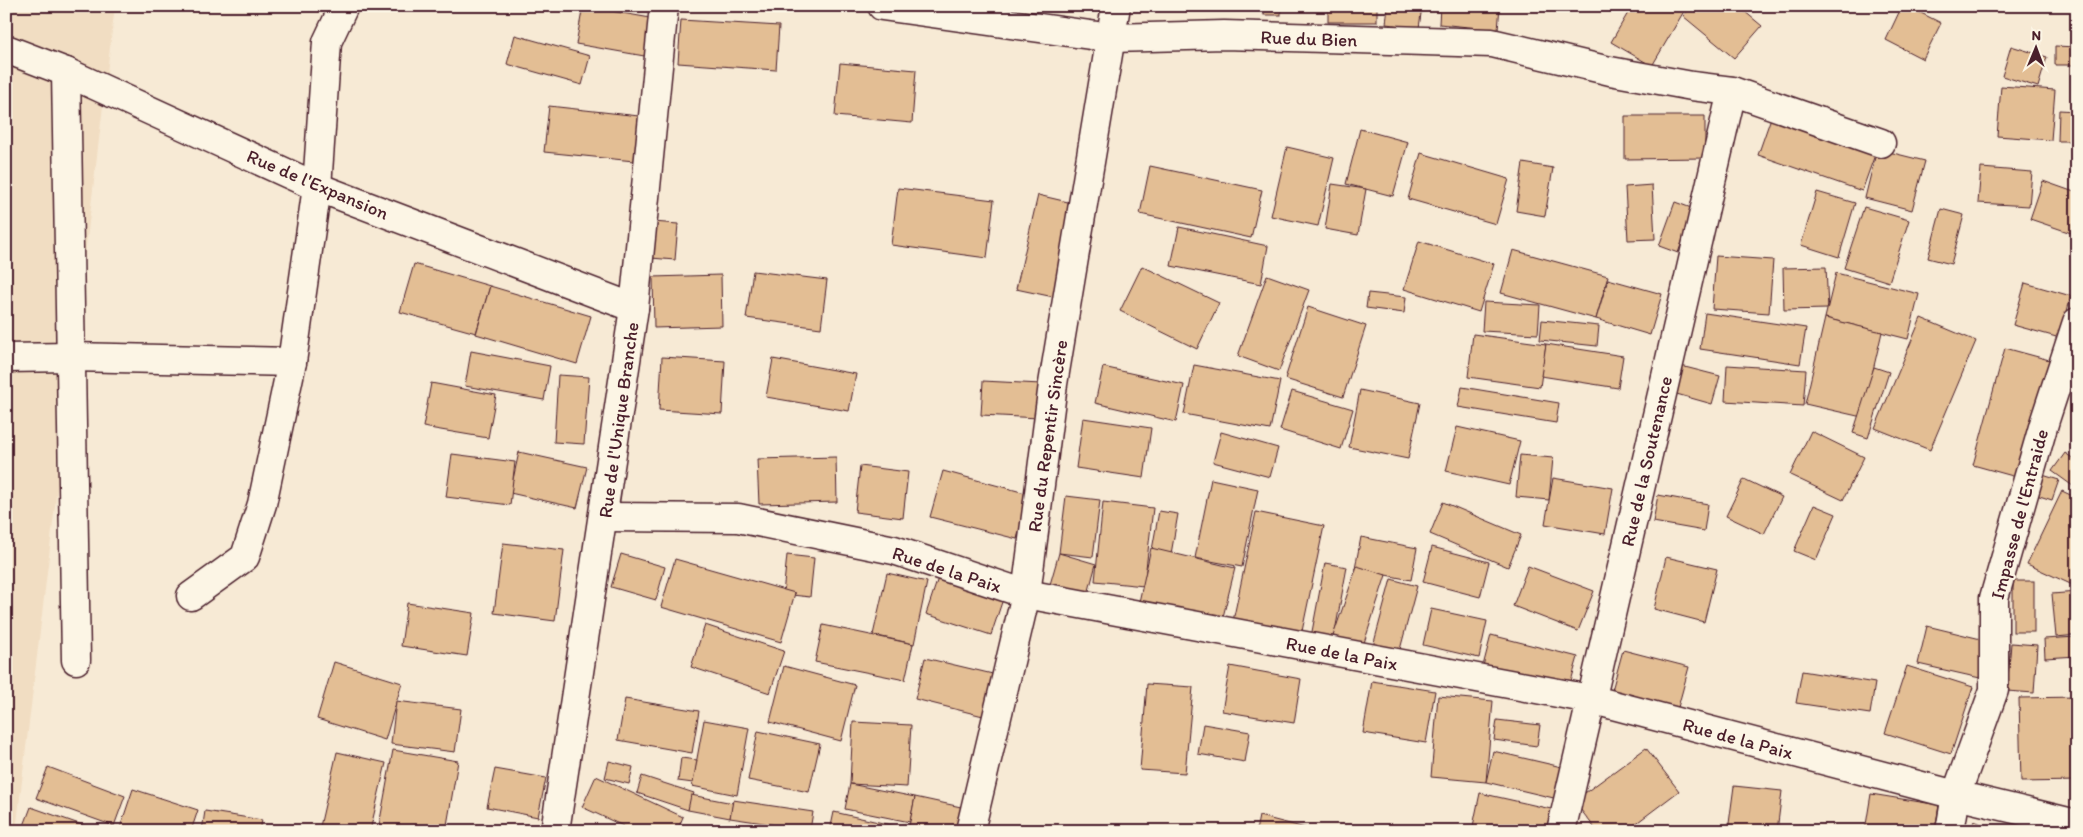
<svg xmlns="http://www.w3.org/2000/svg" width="2083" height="837" viewBox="0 0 2083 837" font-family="Itim,sans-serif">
  <rect width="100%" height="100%" fill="#f7ead5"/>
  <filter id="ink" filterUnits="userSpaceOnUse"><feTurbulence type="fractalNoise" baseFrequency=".02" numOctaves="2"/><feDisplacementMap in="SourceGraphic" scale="10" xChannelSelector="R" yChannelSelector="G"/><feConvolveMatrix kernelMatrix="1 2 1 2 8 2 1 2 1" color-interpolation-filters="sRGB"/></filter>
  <g filter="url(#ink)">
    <!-- built -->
    <polygon fill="#f1ddc2" points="6,6 115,6 16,831 6,831"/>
    <!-- building -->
    <g fill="#e3be94" stroke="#4a1f2b">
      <polygon points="583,6 656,19 650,57 576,44"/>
      <rect x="1264" y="6" width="17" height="9"/>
      <rect x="1328" y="6" width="49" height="16"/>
      <polygon points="1388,6 1422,6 1419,28 1386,24"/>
      <polygon points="1440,6 1500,6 1498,30 1439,24"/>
      <polygon points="1632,6 1687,6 1652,66 1611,42"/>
      <polygon points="1692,6 1738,6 1762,26 1734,58 1683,16"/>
      <polygon points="1902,6 1907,6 1941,23 1923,59 1886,40"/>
      <polygon points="681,20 779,26 776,70 678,63"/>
      <polygon points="515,35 590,56 582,85 507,64"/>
      <polygon points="2011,46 2047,57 2038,87 2002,76"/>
      <polygon points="2055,46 2077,47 2077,65 2055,65"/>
      <polygon points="840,63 916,70 912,123 835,116"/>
      <polygon points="2001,86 2055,90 2051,140 1997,136"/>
      <polygon points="549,106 639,116 634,161 544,152"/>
      <polygon points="2059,110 2077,111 2077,141 2058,141"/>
      <polygon points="1773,112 1877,149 1862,191 1758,155"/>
      <polygon points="1625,116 1705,116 1705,158 1625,159"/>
      <polygon points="1360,129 1408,142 1393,196 1346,184"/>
      <polygon points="1287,147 1334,158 1318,226 1271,216"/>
      <polygon points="1877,149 1925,161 1912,210 1865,198"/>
      <polygon points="1421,153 1509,179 1496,224 1408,199"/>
      <polygon points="1523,163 1553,168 1545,216 1516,211"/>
      <polygon points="1150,166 1262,190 1251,238 1140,214"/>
      <polygon points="1981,168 2032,172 2029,206 1978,203"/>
      <polygon points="2043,181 2077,193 2077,235 2030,219"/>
      <polygon points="1332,184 1366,189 1358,235 1325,229"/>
      <polygon points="1652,185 1655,239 1628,240 1625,187"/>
      <polygon points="898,188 994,200 987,258 891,245"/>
      <polygon points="1817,192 1855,203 1839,257 1801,245"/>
      <polygon points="1038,195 1085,206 1063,299 1016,289"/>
      <polygon points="1675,202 1694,209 1678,253 1659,246"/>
      <polygon points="1864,207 1909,220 1889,282 1844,268"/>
      <polygon points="1941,209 1964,215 1951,264 1928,258"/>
      <polygon points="653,222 678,224 675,260 651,258"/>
      <polygon points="1179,227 1268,246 1261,284 1171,266"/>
      <polygon points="1419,241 1494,264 1479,312 1404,289"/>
      <polygon points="1513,250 1608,276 1596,319 1501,293"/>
      <polygon points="1716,256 1773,260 1769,313 1712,309"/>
      <polygon points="414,264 490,286 476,333 400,312"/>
      <polygon points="1142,266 1219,303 1197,349 1120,311"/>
      <polygon points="1826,267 1828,309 1784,310 1783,268"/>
      <polygon points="753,271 827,280 821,328 746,318"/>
      <polygon points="1836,273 1919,294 1908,339 1825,318"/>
      <polygon points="721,275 722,326 654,328 653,277"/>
      <polygon points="1267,275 1309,290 1279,371 1238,356"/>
      <polygon points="1608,279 1662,294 1650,335 1596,319"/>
      <polygon points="2025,283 2071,296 2060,338 2013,325"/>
      <polygon points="490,286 591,316 577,364 476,334"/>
      <polygon points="1368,293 1406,297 1404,313 1366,308"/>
      <polygon points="1484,302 1540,305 1538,334 1482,331"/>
      <polygon points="1308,307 1366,326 1343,397 1285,379"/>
      <polygon points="1705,313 1806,328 1800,364 1700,349"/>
      <polygon points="1825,318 1882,332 1862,417 1805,404"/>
      <polygon points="1921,318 1976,341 1930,450 1875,428"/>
      <polygon points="1542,320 1599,326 1597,346 1540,340"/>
      <polygon points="1473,334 1546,344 1540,387 1468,377"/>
      <polygon points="1546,344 1623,356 1618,388 1541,376"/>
      <polygon points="2005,348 2053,361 2020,478 1973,465"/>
      <polygon points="471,351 550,366 544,400 465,386"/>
      <polygon points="662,357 725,361 722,414 659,410"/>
      <polygon points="773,359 856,374 849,411 766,397"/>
      <polygon points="1194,365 1280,381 1270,430 1184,414"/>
      <polygon points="1727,365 1806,370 1803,406 1725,401"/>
      <polygon points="1681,366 1720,376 1712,404 1673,393"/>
      <polygon points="1103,367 1184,385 1176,422 1095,403"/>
      <polygon points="1874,367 1889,372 1868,438 1853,433"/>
      <polygon points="558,375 589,377 584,444 554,442"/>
      <polygon points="983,381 1041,384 1039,418 981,415"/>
      <polygon points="431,383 496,395 488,438 423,427"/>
      <polygon points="1462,387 1559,403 1556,423 1458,407"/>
      <polygon points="1360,390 1420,403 1408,459 1349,447"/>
      <polygon points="1292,391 1353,409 1341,449 1280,430"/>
      <polygon points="1083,418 1151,428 1144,478 1076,468"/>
      <polygon points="1457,427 1520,441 1509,485 1446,471"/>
      <polygon points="1811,431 1864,457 1843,500 1790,475"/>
      <polygon points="1221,432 1278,448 1270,477 1213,462"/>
      <polygon points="519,452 587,467 577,508 510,493"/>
      <polygon points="2065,453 2077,461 2077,489 2052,471"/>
      <polygon points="452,454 515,462 510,505 446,497"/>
      <polygon points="1520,455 1553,458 1549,500 1516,497"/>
      <polygon points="836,457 837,502 759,504 757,459"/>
      <polygon points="860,466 908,472 903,518 855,512"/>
      <polygon points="943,471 1029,494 1017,539 930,517"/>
      <polygon points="2036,473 2059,480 2052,500 2030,493"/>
      <polygon points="1553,478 1613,488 1605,534 1545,524"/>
      <polygon points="1211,479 1258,489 1242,567 1195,558"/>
      <polygon points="1744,479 1782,497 1764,534 1726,516"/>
      <polygon points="2062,491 2077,498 2077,587 2027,564"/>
      <polygon points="1658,495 1708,504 1704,531 1653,522"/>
      <polygon points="1066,496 1100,500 1093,557 1059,553"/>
      <polygon points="1103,502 1153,508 1144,586 1095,581"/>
      <polygon points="1443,502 1521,535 1508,567 1430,534"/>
      <polygon points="1814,505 1836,514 1816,560 1794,551"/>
      <polygon points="1159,511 1178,514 1171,554 1152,550"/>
      <polygon points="1256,512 1324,526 1301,636 1233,621"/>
      <polygon points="1361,537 1417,548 1411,580 1355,569"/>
      <polygon points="503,543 564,550 555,621 494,613"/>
      <polygon points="1432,547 1489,562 1480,597 1423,582"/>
      <polygon points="1151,548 1235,568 1222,621 1139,602"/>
      <polygon points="1059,553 1096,564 1087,598 1049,588"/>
      <polygon points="621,554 665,567 656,600 611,587"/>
      <polygon points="787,555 814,558 810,597 783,594"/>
      <polygon points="1666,557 1717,569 1704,622 1654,609"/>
      <polygon points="675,559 795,593 781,642 661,607"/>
      <polygon points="1325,563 1347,567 1333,642 1311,637"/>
      <polygon points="1357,566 1386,575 1362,649 1332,639"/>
      <polygon points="1528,566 1594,591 1578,631 1513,606"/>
      <polygon points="887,573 927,582 914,644 873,635"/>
      <polygon points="939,575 1004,596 991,635 926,614"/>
      <polygon points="1391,579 1417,586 1398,657 1372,650"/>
      <rect x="2013" y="581" width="21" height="51"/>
      <polygon points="2077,592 2077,635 2056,637 2052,594"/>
      <polygon points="407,603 474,613 467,656 401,646"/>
      <polygon points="1431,609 1487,621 1479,658 1423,645"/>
      <polygon points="705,625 784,651 770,693 691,667"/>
      <polygon points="823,625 913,644 905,680 815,662"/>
      <polygon points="1927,626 1989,641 1980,678 1918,664"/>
      <polygon points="1491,635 1578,657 1569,688 1483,666"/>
      <polygon points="2077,637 2077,656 2045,658 2044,639"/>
      <polygon points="2011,643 2037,645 2034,693 2007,691"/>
      <polygon points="1623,650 1689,667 1677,711 1611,694"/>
      <polygon points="925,658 997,675 987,717 915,699"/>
      <polygon points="334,662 402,683 385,740 317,719"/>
      <polygon points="784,666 855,685 841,741 770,722"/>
      <polygon points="1230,666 1301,679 1294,723 1222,711"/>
      <polygon points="1907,666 1973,687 1951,754 1885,733"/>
      <polygon points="1802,671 1875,683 1870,714 1796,703"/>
      <polygon points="1372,681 1435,691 1426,743 1363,733"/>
      <polygon points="1147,684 1193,687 1185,773 1140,770"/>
      <polygon points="1438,696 1493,701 1486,782 1431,777"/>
      <polygon points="2077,697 2077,781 2021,782 2019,698"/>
      <polygon points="625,699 699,711 692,753 618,740"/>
      <polygon points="396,701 461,709 455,752 391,744"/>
      <polygon points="704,720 749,728 737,795 692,786"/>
      <polygon points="1497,720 1540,725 1537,746 1494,740"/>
      <polygon points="853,722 911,725 907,787 850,784"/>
      <polygon points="1203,724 1250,732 1245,762 1198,754"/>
      <polygon points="758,731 820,744 809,792 748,780"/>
      <polygon points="1646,748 1679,791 1626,831 1597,831 1574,801"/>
      <polygon points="393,750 458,761 446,831 378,831"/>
      <polygon points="1493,751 1566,768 1558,799 1486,782"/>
      <polygon points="337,752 386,763 370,831 319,831"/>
      <polygon points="681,758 697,760 693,783 678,781"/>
      <polygon points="609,761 633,767 629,784 605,778"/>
      <polygon points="48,767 125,796 114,826 36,798"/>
      <polygon points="495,769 546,778 538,817 487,807"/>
      <polygon points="596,776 683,817 677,831 634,831 582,807"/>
      <polygon points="642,776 694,793 688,810 637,793"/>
      <polygon points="850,784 915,797 910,822 845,809"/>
      <polygon points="1734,786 1782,791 1777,831 1728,831"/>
      <polygon points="133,789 198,810 191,831 119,831"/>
      <polygon points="1480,793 1551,809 1546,831 1472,831"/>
      <polygon points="1871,794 1939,805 1935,831 1865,831"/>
      <polygon points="691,795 733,803 730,818 688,810"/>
      <polygon points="915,797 961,807 956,831 908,831"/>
      <polygon points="733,800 813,812 810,830 730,818"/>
      <polygon points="31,807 99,831 22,831"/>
      <polygon points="205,811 262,820 260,831 202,831"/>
      <polygon points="834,812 905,828 904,831 830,831"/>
      <polygon points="1259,816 1317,831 1256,831"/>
      <polygon points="1974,821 1997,830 1996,831 1970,831"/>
      <polygon points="758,824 812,831 758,831"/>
    </g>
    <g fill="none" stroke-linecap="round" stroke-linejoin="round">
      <defs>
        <g id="street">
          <polyline points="882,6 1112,38 1224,35 1492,43 1610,71 1692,86 1732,91 1881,143"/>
          <polyline points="6,49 66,72 317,187 634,308"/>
          <polyline points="66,72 76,660"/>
          <polyline points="6,358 71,357 292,362"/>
          <polyline points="604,517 738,518 894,550 1026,594 1590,699 1956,795 2077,824"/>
          <polyline points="191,596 245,557 262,504 292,362 317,187 327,42 344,6"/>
          <polyline points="555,831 634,308 664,6"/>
          <polyline points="970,831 1026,594 1053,384 1116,6"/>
          <polyline points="1561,831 1732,91"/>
          <polyline points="1950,831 1956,795 1994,690 1994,598 2045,420 2077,322"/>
        </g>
      </defs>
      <!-- street casing -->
      <use href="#street" stroke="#4a1f2b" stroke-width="31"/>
      <!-- street -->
      <use href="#street" stroke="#fcf5e5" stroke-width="28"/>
    </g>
  </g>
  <g text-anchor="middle" stroke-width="4.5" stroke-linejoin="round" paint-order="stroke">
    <!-- street labels -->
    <g font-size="19" fill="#4a1f2b" stroke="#fcf5e5">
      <text transform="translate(1309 38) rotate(2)" y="7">Rue du Bien</text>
      <text transform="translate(318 184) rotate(23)" y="7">Rue de l'Expansion</text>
      <text transform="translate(618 420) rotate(-82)" y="7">Rue de l'Unique Branche</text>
      <text transform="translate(1047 436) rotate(-82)" y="7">Rue du Repentir Sincère</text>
      <text transform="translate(1646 461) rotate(-77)" y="7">Rue de la Soutenance</text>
      <text transform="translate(2019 514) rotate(-75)" y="7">Impasse de l'Entraide</text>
      <text transform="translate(947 569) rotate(18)" y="7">Rue de la Paix</text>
      <text transform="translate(1342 653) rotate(11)" y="7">Rue de la Paix</text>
      <text transform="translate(1738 738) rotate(15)" y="7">Rue de la Paix</text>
    </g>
  </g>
  <!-- margin -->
  <rect width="2083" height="837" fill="none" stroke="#fcf5e5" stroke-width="25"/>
  <rect x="12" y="12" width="2058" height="812" fill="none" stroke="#4a1f2b" stroke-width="2" filter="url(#ink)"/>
  <!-- north arrow -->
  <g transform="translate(2036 48) rotate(1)" stroke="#fcf5e5" stroke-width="4" paint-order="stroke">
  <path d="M0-4L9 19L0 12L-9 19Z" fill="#4a1f2b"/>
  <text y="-8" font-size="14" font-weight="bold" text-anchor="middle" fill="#4a1f2b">N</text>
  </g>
</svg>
